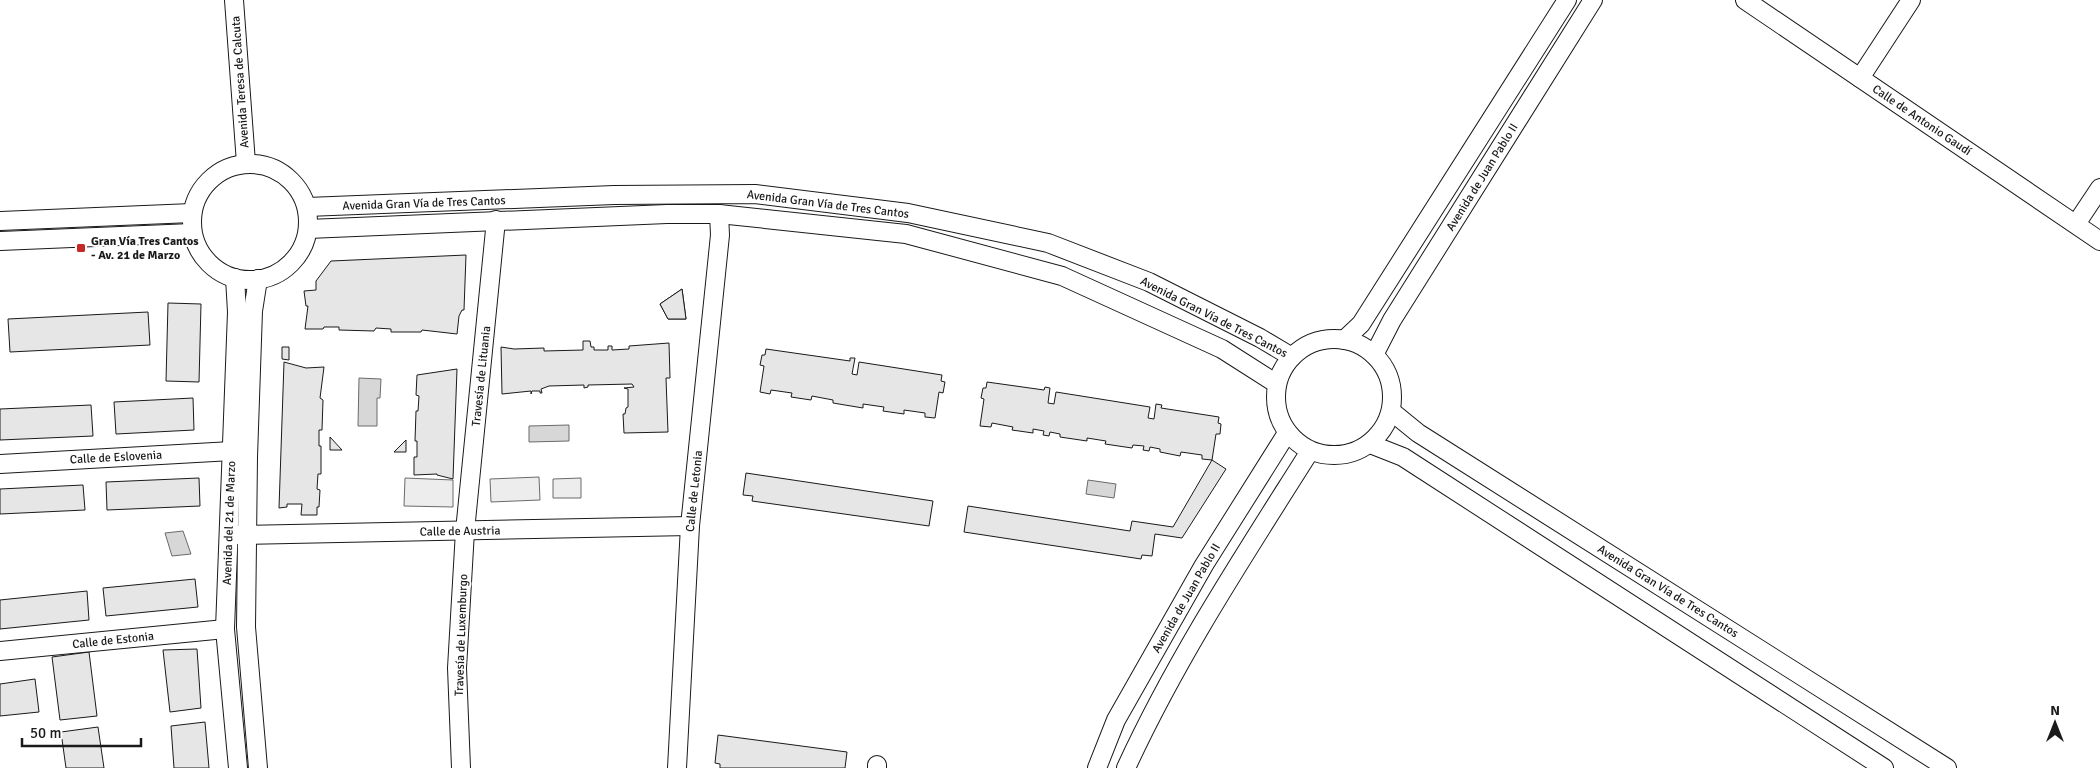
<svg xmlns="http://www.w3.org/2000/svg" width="2100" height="768" viewBox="0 0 2100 768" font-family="Signika,sans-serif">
  <rect width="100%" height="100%" fill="#fff"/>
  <!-- green -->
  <g fill="#ededed" stroke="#6a6a6a">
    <polygon points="539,477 540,500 491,502 490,479"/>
    <polygon points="405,478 453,480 453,507 404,506"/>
    <polygon points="581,478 581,498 553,498 553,479"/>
  </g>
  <!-- water -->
  <g fill="#d7d7d7" stroke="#6a6a6a">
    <polygon points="359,378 381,379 380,398 377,398 377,426 358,426"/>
    <polygon points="569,425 569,441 529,442 529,426"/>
    <polygon points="1088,480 1116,484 1114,498 1086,494"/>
    <polygon points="183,531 191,554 172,556 165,533"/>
  </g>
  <!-- building -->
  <g fill="#e6e6e6" stroke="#1a1a1a">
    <polygon points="466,255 464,310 462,310 459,316 457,334 422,330 421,332 391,332 391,329 376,328 374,331 339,330 339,327 324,327 323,329 305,329 308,306 306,306 304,291 316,290 316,281 331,261"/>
    <polygon points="682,289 686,319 668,319 660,304"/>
    <polygon points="682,289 686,319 668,319 660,304"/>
    <polygon points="168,303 201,304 199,382 166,381"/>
    <polygon points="148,312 150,345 10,352 8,319"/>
    <polygon points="583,341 590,341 591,347 594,347 594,350 608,350 608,346 612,346 612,350 629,349 629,346 669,343 670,378 666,378 668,432 624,433 623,414 625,414 626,408 628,407 628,389 624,388 634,387 632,384 588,385 588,387 584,388 584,385 549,386 541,389 542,393 540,393 540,391 532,391 531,394 531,391 502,394 501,347 514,349 544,348 544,351 583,350"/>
    <polygon points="282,347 289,347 289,360 282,359"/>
    <polygon points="766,349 850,361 850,358 855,358 852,374 857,375 859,362 942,375 941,381 945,382 943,393 939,392 935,418 925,417 925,413 904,410 904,414 883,411 884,407 863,404 863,408 833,403 833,400 812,396 811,400 791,397 792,393 771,390 770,394 760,392 764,366 760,365 762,355 765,355"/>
    <polygon points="284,362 306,368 324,367 320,398 323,400 322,430 319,430 319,446 321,446 321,474 318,474 317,489 320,490 319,507 317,507 317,515 301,515 302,504 287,504 287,507 279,508"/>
    <polygon points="457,369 453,479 437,475 437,474 414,475 414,457 417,457 417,441 415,441 416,411 418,411 419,396 416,395 417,375"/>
    <polygon points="987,382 1044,390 1045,387 1050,388 1048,403 1054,404 1056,392 1150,407 1148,418 1154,419 1156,404 1162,405 1161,408 1219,417 1218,423 1221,424 1220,434 1216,434 1212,460 1226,469 1182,538 1155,534 1152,556 1142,555 1141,559 964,532 968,506 1130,531 1132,521 1173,527 1212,460 1202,459 1202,455 1181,452 1180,456 1160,452 1160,449 1150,447 1149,451 1143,450 1144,446 1133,445 1132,448 1105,444 1106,441 1087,438 1087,441 1060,437 1060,434 1050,432 1049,436 1043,435 1044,431 1033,429 1033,433 1012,430 1013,427 992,423 991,427 980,426 984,399 981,398 983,388 986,388"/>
    <polygon points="193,398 194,430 116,434 114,402"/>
    <polygon points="91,405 93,436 0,440 0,409"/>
    <polygon points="330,437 342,450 330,450"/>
    <polygon points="406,440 406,452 394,452"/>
    <polygon points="746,473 933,501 929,526 752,501 753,496 743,495"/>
    <polygon points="199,478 200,506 107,510 106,482"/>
    <polygon points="83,485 85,510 0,514 0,489"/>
    <polygon points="195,579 198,607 106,616 103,588"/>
    <polygon points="87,591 89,620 0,629 0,600"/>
    <polygon points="197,649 201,708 170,712 163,650"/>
    <polygon points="89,652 97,716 60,720 52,657"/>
    <polygon points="35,679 39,712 0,716 0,684"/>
    <polygon points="205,722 209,768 174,768 171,726"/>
    <polygon points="98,727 104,768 66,768 61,732"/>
    <polygon points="718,735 847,752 845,768 720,768 720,764 715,763"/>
  </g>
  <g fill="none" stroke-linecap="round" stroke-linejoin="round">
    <defs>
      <g id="minor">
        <polyline points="234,0 246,163"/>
        <polyline points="1745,0 2100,241"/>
        <polyline points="1860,78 1911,0"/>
        <circle cx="250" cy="222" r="58"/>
        <polyline points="307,207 614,195 755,194 908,213 1048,243 1149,282 1260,338 1292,357"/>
        <polyline points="0,221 192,213"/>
        <polyline points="2076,224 2100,188"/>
        <polyline points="308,229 667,214 719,214 906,234 1062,276 1222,349 1277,384"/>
        <polyline points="0,241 192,233"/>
        <polyline points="235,278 237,312 225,629 238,768"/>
        <circle cx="1334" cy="397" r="58"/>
        <polyline points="1344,340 1361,324 1567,0"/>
        <polyline points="1374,355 1392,320 1593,0"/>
        <polyline points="1391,411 1418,433 1947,768"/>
        <polyline points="1370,444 1403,457 1884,768"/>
        <polyline points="0,464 232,451"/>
        <polyline points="236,535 690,526"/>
        <polyline points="0,651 225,629"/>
        <polyline points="877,765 877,768"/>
        <polyline points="258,768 246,627 248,457 253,311 258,279"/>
        <polyline points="461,768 457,668 465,531 496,220"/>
        <polyline points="677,768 690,526 720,235 719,214"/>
        <polyline points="1097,768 1116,720 1204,565 1287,433"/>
        <path d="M1126,768c51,-111 119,-214 184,-317"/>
      </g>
    </defs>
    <!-- minor casing -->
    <use href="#minor" stroke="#1a1a1a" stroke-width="20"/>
    <!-- minor -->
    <use href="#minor" stroke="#fff" stroke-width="18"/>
  </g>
  <!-- markers -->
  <rect fill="#c62828" stroke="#fff" stroke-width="2" x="76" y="243" width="10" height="10" rx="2.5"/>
  <g text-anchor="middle" stroke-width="4" stroke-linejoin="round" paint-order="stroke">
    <!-- street labels -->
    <g font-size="12" fill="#1a1a1a" stroke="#fff">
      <text transform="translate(240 82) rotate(-94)" y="4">Avenida Teresa de Calcuta</text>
      <text transform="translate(1922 120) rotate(34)" y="4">Calle de Antonio Gaudí</text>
      <text transform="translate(1482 177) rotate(-58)" y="4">Avenida de Juan Pablo II</text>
      <text transform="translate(424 203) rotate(-2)" y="4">Avenida Gran Vía de Tres Cantos</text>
      <text transform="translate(828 204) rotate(7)" y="4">Avenida Gran Vía de Tres Cantos</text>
      <text transform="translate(1214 317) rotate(27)" y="4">Avenida Gran Vía de Tres Cantos</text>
      <text transform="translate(481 376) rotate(-84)" y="4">Travesía de Lituania</text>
      <text transform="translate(116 457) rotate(-3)" y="4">Calle de Eslovenia</text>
      <text transform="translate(694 491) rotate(-84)" y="4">Calle de Letonia</text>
      <text transform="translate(229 523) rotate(-88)" y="4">Avenida del 21 de Marzo</text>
      <text transform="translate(460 531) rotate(-1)" y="4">Calle de Austria</text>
      <text transform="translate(1668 591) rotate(32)" y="4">Avenida Gran Vía de Tres Cantos</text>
      <text transform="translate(1186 598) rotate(-60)" y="4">Avenida de Juan Pablo II</text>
      <text transform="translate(461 635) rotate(-88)" y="4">Travesía de Luxemburgo</text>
      <text transform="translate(113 640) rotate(-6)" y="4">Calle de Estonia</text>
    </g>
    <!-- poi labels -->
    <g font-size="12" font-weight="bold" fill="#1a1a1a" stroke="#fff" text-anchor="start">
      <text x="91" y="245">Gran Vía Tres Cantos<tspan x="91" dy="14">- Av. 21 de Marzo</tspan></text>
    </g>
  </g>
  <!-- north arrow -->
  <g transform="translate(2055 723)" stroke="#ffffff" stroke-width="4" paint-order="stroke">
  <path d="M0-4L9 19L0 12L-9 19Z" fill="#1a1a1a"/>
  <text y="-8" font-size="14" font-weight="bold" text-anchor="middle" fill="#1a1a1a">N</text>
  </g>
  <!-- scale -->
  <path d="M22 738v8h119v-8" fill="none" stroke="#1a1a1a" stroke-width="2.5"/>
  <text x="30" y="738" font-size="15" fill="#1a1a1a" stroke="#ffffff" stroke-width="4" paint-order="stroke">50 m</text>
</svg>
